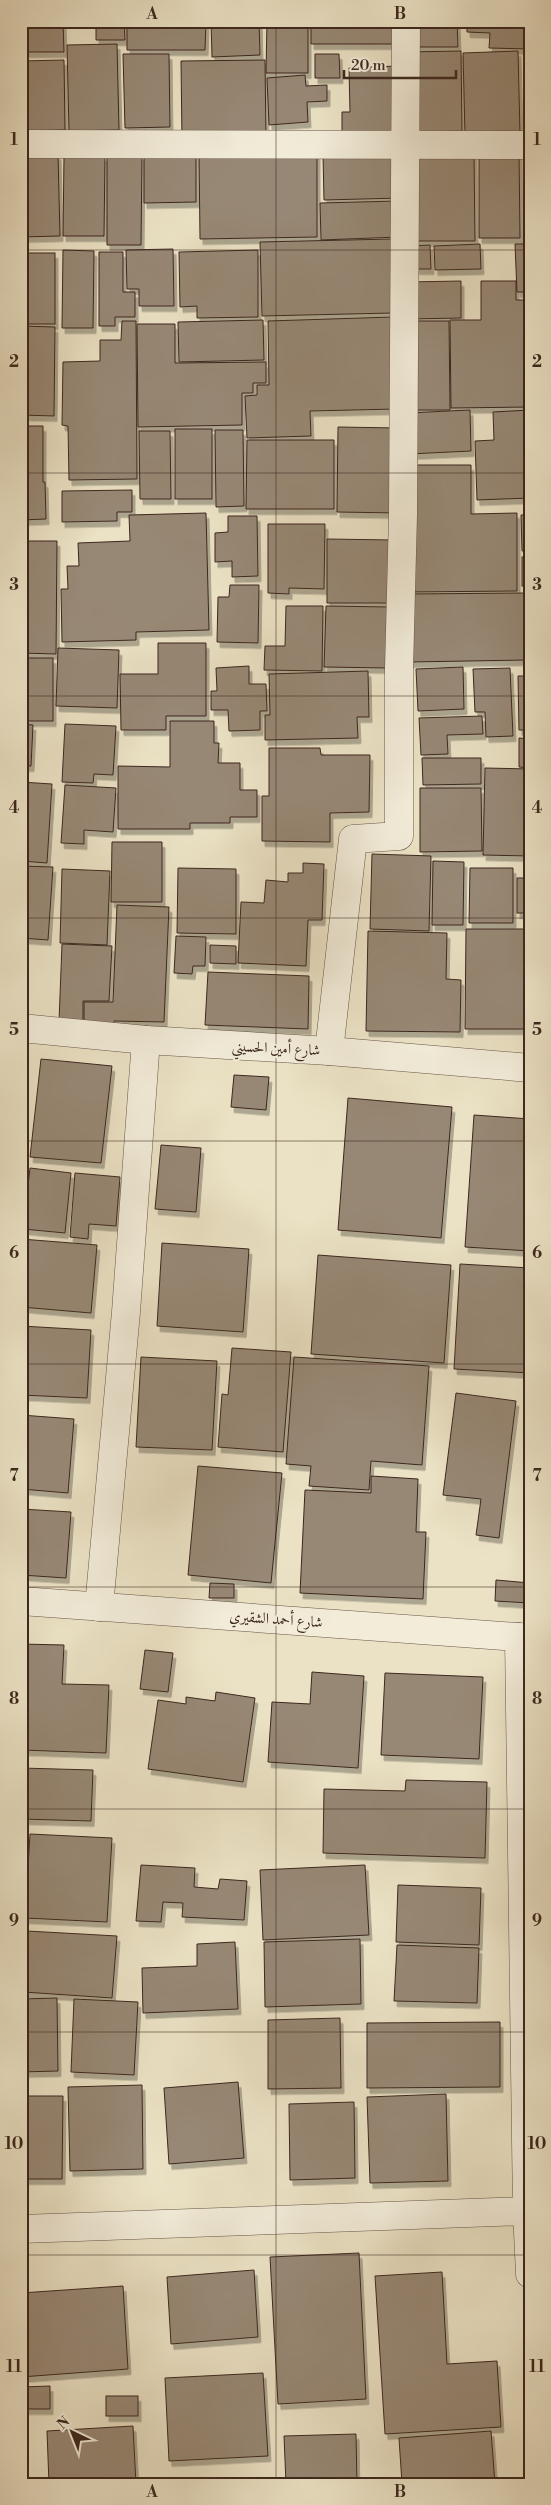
<svg xmlns="http://www.w3.org/2000/svg" width="551" height="2505" viewBox="0 0 551 2505" font-family="'Libre Bodoni',Amiri,serif">
  <defs>
    <filter id="shadow"><feDropShadow dx="3" dy="5.5" stdDeviation="0" flood-color="#0004"/></filter>
  </defs>
  <rect width="100%" height="100%" fill="#ebe2c5"/>
  <filter id="stains"><feTurbulence type="fractalNoise" baseFrequency=".004" numOctaves="4"/><feColorMatrix values="0 0 0 0 .2 0 0 0 0 .09 0 0 0 0 .02 0 0 0 .5 -.17"/></filter>
  <radialGradient id="worn" r=".72"><stop offset=".6" stop-color="#630" stop-opacity="0"/><stop offset="1" stop-color="#630" stop-opacity=".3"/></radialGradient>
  <!-- building -->
  <g fill="#978875" stroke="#3c271e" filter="url(#shadow)">
    <polygon points="21,21 63,21 64,52 21,52"/>
    <polygon points="96,21 124,21 125,40 96,40"/>
    <polygon points="127,21 206,21 205,50 127,50"/>
    <polygon points="211,21 259,21 260,55 212,57"/>
    <polygon points="267,21 308,21 308,73 266,73"/>
    <polygon points="311,21 398,21 397,44 311,44"/>
    <polygon points="409,21 457,21 458,47 409,47"/>
    <polygon points="467,21 530,21 530,49 489,48 490,33 467,32"/>
    <polygon points="117,44 119,130 69,131 67,45"/>
    <polygon points="461,51 462,131 409,132 408,52"/>
    <polygon points="518,51 520,134 465,135 463,53"/>
    <polygon points="123,54 169,54 170,127 125,128"/>
    <polygon points="315,54 339,54 340,78 315,78"/>
    <rect x="528" y="59" width="2" height="71"/>
    <polygon points="64,60 65,130 21,131 21,61"/>
    <polygon points="265,60 266,139 182,140 181,61"/>
    <polygon points="397,66 398,139 342,140 342,112 350,112 349,68"/>
    <polygon points="305,75 306,86 327,85 327,101 307,102 308,122 269,125 267,78"/>
    <polygon points="317,151 317,237 200,239 199,153"/>
    <polygon points="479,151 519,151 520,238 479,238"/>
    <polygon points="196,153 196,202 144,203 144,154"/>
    <polygon points="400,153 401,198 324,200 323,155"/>
    <polygon points="58,154 60,236 21,237 21,155"/>
    <polygon points="474,154 475,241 408,241 407,155"/>
    <polygon points="107,155 142,155 141,245 107,245"/>
    <polygon points="64,156 105,156 104,236 63,236"/>
    <polygon points="398,201 399,237 321,240 320,203"/>
    <polygon points="392,239 393,313 262,316 260,242"/>
    <polygon points="480,244 481,269 435,270 434,246"/>
    <polygon points="515,244 530,244 530,292 517,292"/>
    <polygon points="430,245 431,269 409,269 409,246"/>
    <polygon points="173,249 174,306 139,306 139,289 127,289 126,250"/>
    <polygon points="63,250 94,251 93,328 62,328"/>
    <polygon points="258,250 258,317 197,318 197,306 180,307 179,252"/>
    <polygon points="99,252 123,252 123,292 135,292 135,317 115,317 115,326 99,326"/>
    <rect x="21" y="253" width="34" height="71"/>
    <polygon points="461,281 461,318 408,319 407,282"/>
    <polygon points="481,281 516,281 516,300 530,300 530,407 451,408 450,320 481,320"/>
    <polygon points="393,317 396,409 310,411 311,436 247,438 245,396 257,395 257,385 269,385 268,321"/>
    <polygon points="263,320 264,360 179,362 178,322"/>
    <polygon points="122,321 136,321 137,479 69,480 68,426 62,425 63,362 100,361 100,340 121,340"/>
    <polygon points="406,321 449,321 450,410 407,410"/>
    <polygon points="137,324 175,324 175,363 266,362 266,383 253,383 253,393 242,393 242,425 138,427"/>
    <polygon points="21,326 55,327 54,416 21,415"/>
    <polygon points="470,410 471,451 409,454 407,413"/>
    <polygon points="530,410 530,498 477,500 475,441 494,440 493,412"/>
    <polygon points="21,426 43,426 43,482 45,482 46,519 21,520"/>
    <polygon points="338,427 399,428 398,513 337,512"/>
    <rect x="175" y="429" width="37" height="70"/>
    <polygon points="215,430 243,430 244,506 216,507"/>
    <polygon points="139,431 170,431 171,499 140,499"/>
    <polygon points="247,440 334,440 334,509 246,509"/>
    <polygon points="407,465 471,465 471,514 517,513 517,591 407,592"/>
    <polygon points="132,490 132,512 117,512 117,521 62,522 62,491"/>
    <polygon points="206,513 209,630 136,632 136,640 62,642 61,589 68,589 67,566 79,566 78,543 130,541 129,515"/>
    <polygon points="521,515 530,515 530,551 522,551"/>
    <polygon points="228,516 257,516 258,576 232,577 232,561 215,562 215,533 228,532"/>
    <polygon points="268,524 325,524 324,589 289,588 289,594 268,593"/>
    <polygon points="327,539 394,540 394,603 327,603"/>
    <polygon points="21,541 57,541 56,654 21,653"/>
    <rect x="522" y="557" width="8" height="29"/>
    <polygon points="230,585 259,585 258,643 217,642 218,597 229,597"/>
    <polygon points="527,593 527,660 409,662 408,594"/>
    <polygon points="286,606 323,606 322,671 264,670 265,646 285,646"/>
    <polygon points="326,606 390,607 389,668 324,667"/>
    <polygon points="158,643 206,643 206,716 166,716 166,730 121,730 120,674 158,674"/>
    <polygon points="58,648 119,650 117,708 56,706"/>
    <rect x="21" y="658" width="32" height="63"/>
    <polygon points="249,666 249,684 266,684 267,711 260,711 260,730 229,731 228,710 211,710 211,691 217,691 216,668"/>
    <polygon points="463,667 464,709 418,711 416,669"/>
    <polygon points="510,668 513,736 486,737 485,712 475,712 473,669"/>
    <polygon points="368,671 369,717 357,717 358,738 265,740 265,715 270,715 269,674"/>
    <polygon points="518,676 530,676 530,730 519,730"/>
    <polygon points="482,716 483,734 447,735 448,754 421,755 419,718"/>
    <polygon points="170,721 214,721 214,743 219,743 218,763 240,763 240,790 257,790 257,817 230,817 230,823 190,823 190,829 118,829 118,766 170,767"/>
    <polygon points="21,724 33,725 31,766 21,766"/>
    <polygon points="65,724 116,726 113,775 94,774 93,783 62,782"/>
    <polygon points="519,738 530,739 530,768 519,767"/>
    <polygon points="269,748 320,748 321,755 370,755 369,812 330,813 330,842 262,841 262,796 269,796"/>
    <polygon points="422,758 481,758 481,784 423,785"/>
    <polygon points="485,768 530,769 530,856 483,855"/>
    <polygon points="21,782 52,784 47,863 21,861"/>
    <polygon points="65,785 116,788 113,832 84,830 84,844 61,843"/>
    <polygon points="420,788 481,788 482,851 420,852"/>
    <polygon points="112,842 162,842 162,902 111,902"/>
    <polygon points="372,854 431,856 429,931 370,929"/>
    <polygon points="433,861 464,862 463,925 432,925"/>
    <polygon points="303,863 324,864 322,920 308,920 306,966 238,963 241,902 264,903 266,880 288,882 288,873 303,873"/>
    <polygon points="21,866 53,867 48,940 21,938"/>
    <polygon points="178,868 236,869 236,934 177,933"/>
    <polygon points="470,868 513,868 513,923 469,923"/>
    <polygon points="62,869 110,871 107,945 60,943"/>
    <rect x="517" y="878" width="13" height="35"/>
    <polygon points="117,905 169,907 164,1022 114,1021 114,1028 84,1027 84,1002 113,1002"/>
    <polygon points="466,929 530,929 530,1029 465,1029"/>
    <polygon points="368,931 447,933 446,979 461,980 460,1032 366,1031"/>
    <polygon points="176,936 206,937 205,966 193,966 192,974 174,973"/>
    <polygon points="62,944 112,946 109,1001 83,1001 83,1022 59,1022"/>
    <polygon points="210,945 236,946 236,964 210,963"/>
    <polygon points="208,972 309,976 308,1029 205,1025"/>
    <polygon points="41,1059 112,1066 101,1163 30,1157"/>
    <polygon points="234,1075 269,1077 266,1110 231,1107"/>
    <polygon points="348,1098 452,1107 441,1238 338,1230"/>
    <polygon points="474,1115 530,1119 530,1251 465,1247"/>
    <polygon points="161,1145 201,1148 196,1212 155,1209"/>
    <polygon points="30,1168 71,1173 65,1233 23,1229"/>
    <polygon points="75,1173 120,1177 116,1226 89,1224 88,1239 70,1237"/>
    <polygon points="21,1239 97,1245 91,1313 21,1307"/>
    <polygon points="162,1243 249,1249 243,1332 157,1326"/>
    <polygon points="318,1255 451,1265 444,1363 311,1354"/>
    <polygon points="460,1264 530,1268 530,1373 454,1369"/>
    <polygon points="21,1326 91,1330 87,1398 21,1395"/>
    <polygon points="232,1348 291,1352 283,1452 218,1447 222,1394 228,1395"/>
    <polygon points="141,1357 217,1361 212,1450 136,1447"/>
    <polygon points="294,1357 429,1366 422,1465 371,1461 369,1490 309,1486 311,1466 286,1464"/>
    <polygon points="456,1393 516,1401 499,1538 476,1535 481,1499 443,1495"/>
    <polygon points="21,1415 74,1419 68,1493 21,1489"/>
    <polygon points="198,1466 282,1473 271,1583 188,1575"/>
    <polygon points="371,1476 418,1479 416,1532 426,1532 423,1599 300,1593 305,1490 371,1493"/>
    <polygon points="21,1509 71,1512 66,1578 21,1575"/>
    <polygon points="496,1580 530,1583 530,1603 495,1601"/>
    <polygon points="210,1583 234,1584 234,1598 209,1598"/>
    <polygon points="21,1644 64,1645 62,1684 109,1685 106,1753 21,1750"/>
    <polygon points="145,1650 173,1653 168,1692 140,1689"/>
    <polygon points="312,1672 364,1676 358,1768 268,1762 272,1702 310,1704"/>
    <polygon points="385,1673 483,1677 479,1759 381,1755"/>
    <polygon points="216,1692 255,1698 243,1782 148,1769 158,1700 186,1704 186,1697 215,1701"/>
    <polygon points="21,1768 93,1770 91,1821 21,1819"/>
    <polygon points="406,1780 487,1782 485,1858 323,1853 324,1789 405,1791"/>
    <polygon points="30,1834 112,1838 107,1922 25,1918"/>
    <polygon points="141,1865 195,1868 194,1887 218,1889 220,1879 247,1881 244,1920 182,1917 183,1903 163,1902 161,1922 136,1921"/>
    <polygon points="365,1865 369,1935 263,1940 260,1870"/>
    <polygon points="398,1885 481,1888 479,1945 396,1942"/>
    <polygon points="27,1931 117,1936 112,1998 23,1992"/>
    <polygon points="360,1939 361,2004 265,2007 264,1942"/>
    <polygon points="235,1942 238,2009 143,2013 142,1968 197,1966 197,1944"/>
    <polygon points="397,1945 479,1948 477,2003 394,2001"/>
    <polygon points="57,1998 58,2071 21,2072 21,1999"/>
    <polygon points="74,1999 138,2002 134,2075 71,2072"/>
    <polygon points="340,2018 341,2088 268,2089 268,2020"/>
    <polygon points="500,2022 500,2087 367,2088 367,2023"/>
    <polygon points="238,2082 244,2158 169,2164 164,2088"/>
    <polygon points="142,2085 143,2169 70,2171 68,2087"/>
    <polygon points="446,2094 448,2181 370,2183 367,2097"/>
    <polygon points="21,2096 63,2096 62,2179 21,2179"/>
    <polygon points="354,2102 355,2178 290,2180 289,2104"/>
    <polygon points="359,2253 366,2399 278,2404 270,2257"/>
    <polygon points="254,2270 258,2337 171,2344 167,2277"/>
    <polygon points="442,2272 447,2364 497,2361 501,2427 385,2434 375,2276"/>
    <polygon points="123,2286 128,2369 21,2377 21,2293"/>
    <polygon points="263,2373 268,2456 169,2461 165,2378"/>
    <polygon points="50,2386 50,2409 21,2409 21,2387"/>
    <rect x="106" y="2396" width="32" height="20"/>
    <polygon points="133,2426 136,2484 49,2484 47,2431"/>
    <polygon points="491,2431 495,2484 402,2484 399,2438"/>
    <polygon points="356,2434 357,2484 286,2484 284,2436"/>
  </g>
  <g fill="none" stroke-linecap="round" stroke-linejoin="round">
    <defs>
      <g id="minor">
        <polyline points="21,144 530,145"/>
        <polyline points="21,1028 146,1040 329,1051 530,1068"/>
        <polyline points="329,1051 353,839 399,836 399,669 403,515 406,21"/>
        <polyline points="21,1601 530,1638"/>
        <polyline points="99,1607 126,1312 146,1040"/>
        <polyline points="519,1637 527,2211 530,2274"/>
        <polyline points="21,2229 527,2211"/>
      </g>
    </defs>
    <!-- minor casing -->
    <use href="#minor" stroke="#685648" stroke-width="29"/>
    <!-- minor -->
    <use href="#minor" stroke="#f2ecd9" stroke-width="28"/>
  </g>
  <!-- grid -->
  <path fill="none" stroke="#3c271e" stroke-width="1" stroke-opacity="0.55" d="M276,21v2463M21,250h509M21,473h509M21,696h509M21,918h509M21,1141h509M21,1364h509M21,1587h509M21,1809h509M21,2032h509M21,2255h509"/>
  <g text-anchor="middle" stroke-width="4" stroke-linejoin="round" paint-order="stroke">
    <!-- street labels -->
    <g font-size="15" fill="#3c271e" stroke="#f2ecd9">
      <text transform="translate(276 1048) rotate(3)" y="5">شارع أمين الحسيني</text>
      <text transform="translate(276 1619) rotate(4)" y="5">شارع أحمد الشقيري</text>
    </g>
  </g>
  <!-- margin -->
  <rect width="551" height="2505" fill="none" stroke="#ebe2c5" stroke-width="55"/>
  <!-- north arrow -->
  <g transform="translate(72 2432) rotate(317)" stroke="#f2ecd9" stroke-width="4" paint-order="stroke">
  <path d="M0-4L9 19L0 12L-9 19Z" fill="#3c271e"/>
  <text y="-8" font-size="14" font-weight="bold" text-anchor="middle" fill="#3c271e">N</text>
  </g>
  <!-- scale -->
  <path d="M344 70v8h112v-8" fill="none" stroke="#3c271e" stroke-width="2.5"/>
  <text x="351" y="70" font-size="15" fill="#3c271e" stroke="#f2ecd9" stroke-width="4" paint-order="stroke">20 m</text>
  <rect x="28" y="28" width="496" height="2450" fill="none" stroke="#3c271e" stroke-width="2"/>
  <g font-size="16" text-anchor="middle" font-weight="bold" fill="#3c271e">
    <text x="152" y="19">A</text>
    <text x="400" y="19">B</text>
    <text x="14" y="145">1</text>
    <text x="537" y="145">1</text>
    <text x="14" y="367">2</text>
    <text x="537" y="367">2</text>
    <text x="14" y="590">3</text>
    <text x="537" y="590">3</text>
    <text x="14" y="813">4</text>
    <text x="537" y="813">4</text>
    <text x="14" y="1035">5</text>
    <text x="537" y="1035">5</text>
    <text x="14" y="1258">6</text>
    <text x="537" y="1258">6</text>
    <text x="14" y="1481">7</text>
    <text x="537" y="1481">7</text>
    <text x="14" y="1704">8</text>
    <text x="537" y="1704">8</text>
    <text x="14" y="1926">9</text>
    <text x="537" y="1926">9</text>
    <text x="14" y="2149">10</text>
    <text x="537" y="2149">10</text>
    <text x="14" y="2372">11</text>
    <text x="537" y="2372">11</text>
    <text x="152" y="2497">A</text>
    <text x="400" y="2497">B</text>
  </g>
  <rect width="100%" height="100%" filter="url(#stains)"/>
  <rect width="100%" height="100%" fill="url(#worn)"/>
</svg>
